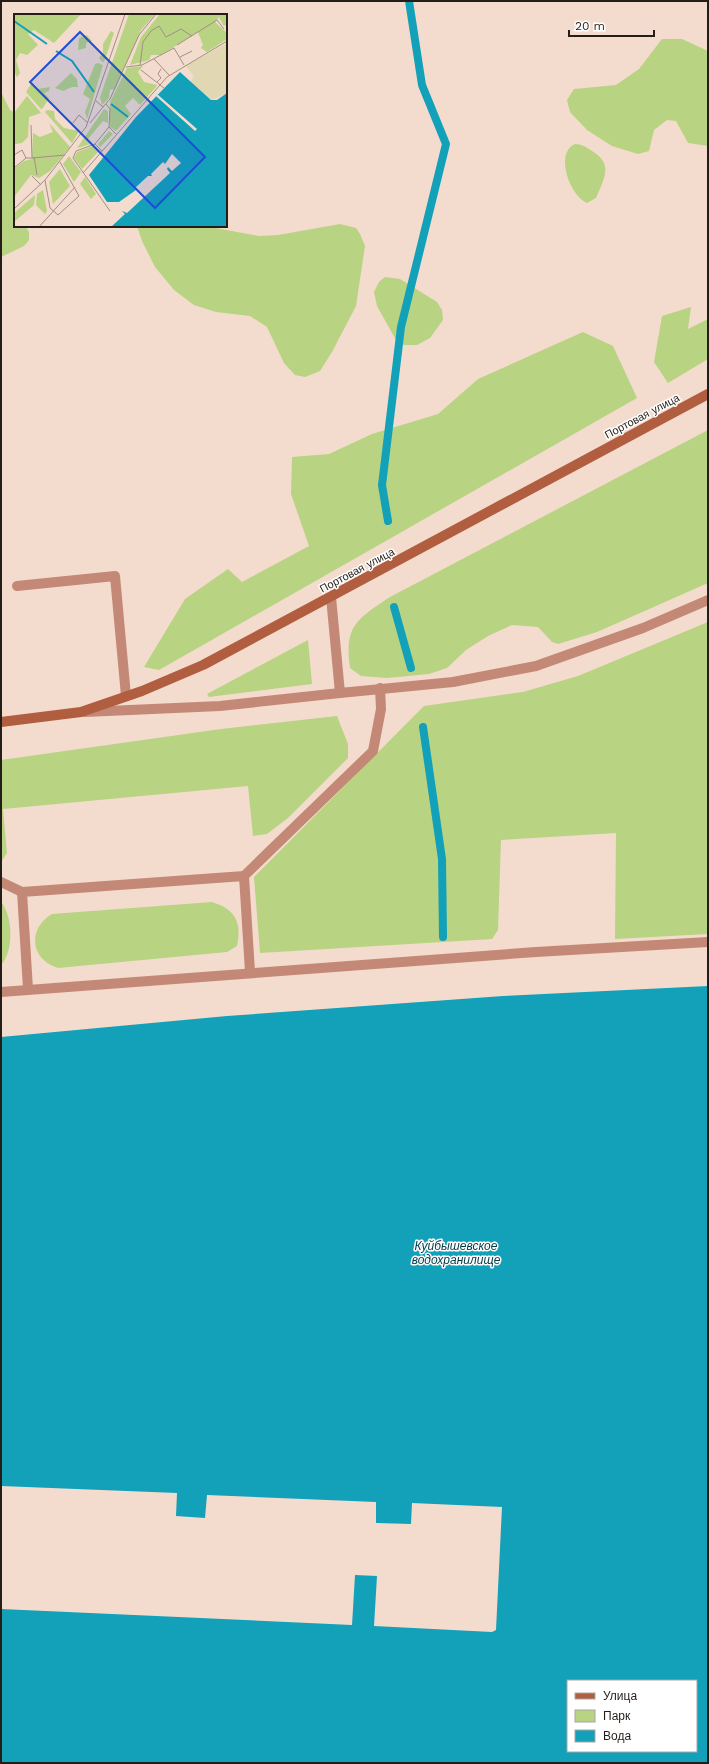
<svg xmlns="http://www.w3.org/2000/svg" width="709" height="1764" viewBox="0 0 709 1764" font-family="'Work Sans',sans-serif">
  <rect width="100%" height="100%" fill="#f3dccd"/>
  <!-- green -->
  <g fill="#b8d382">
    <polygon points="662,39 682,39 708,51 708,146 688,143 676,121 667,120 654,130 649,151 638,154 612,146 587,130 570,112 567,100 574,89 616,85 639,69"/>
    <polygon points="1,92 10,110 15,113 15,226 25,226 29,232 29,240 24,246 1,257"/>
    <path d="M575,144c7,0 11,3 17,7 22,13 12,28 4,47l-9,5c-17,-7 -33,-50 -12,-59z"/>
    <polygon points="340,224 356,228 360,234 365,246 356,306 332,352 320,371 305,377 295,375 284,363 267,327 250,316 216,312 194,305 174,290 155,267 142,241 137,226 205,226 259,236 278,235"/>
    <polygon points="385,277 400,279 437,302 442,310 443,320 430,338 417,345 404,345 396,340 377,306 374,292 379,282"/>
    <polygon points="691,307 688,329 708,319 708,359 668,383 654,362 662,316"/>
    <polygon points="583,332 613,346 637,398 159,670 144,667 185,599 228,569 242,582 309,546 291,494 292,457 329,454 372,434 438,414 478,379"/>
    <path d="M708,430v153l-111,49 -39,12 -6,-2 -14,-15 -26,-2 -24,11 -22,14 -19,18 -18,6 -42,4 -26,-2 -11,-8c-6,-42 7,-49 40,-71z"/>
    <polygon points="708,622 708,934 615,939 616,833 501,840 498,930 492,939 260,953 254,877 424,706 523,692 578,676"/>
    <polygon points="308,640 312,684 209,697 207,694"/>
    <polygon points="337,716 348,744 348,758 288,818 267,834 253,836 248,786 3,809 7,853 1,862 1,760 221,729"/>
    <path d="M1,902c12,14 13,49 0,63z"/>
    <path d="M212,902c23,7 30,20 25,44l-10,6 -169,16c-29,-9 -30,-40 -6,-54z"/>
  </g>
  <!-- water -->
  <path fill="#13a0b9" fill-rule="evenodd" d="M708,986v777h-707v-154l351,16 3,-50 22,1 -3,50 118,6 4,-2 6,-123 -90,-4 -1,21 -35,-1v-21l-169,-7 -2,23 -29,-2 1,-23 -176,-7v-449l226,-21 276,-20zM568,1681h128v70h-128z"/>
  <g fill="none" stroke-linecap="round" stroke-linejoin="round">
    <!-- stream -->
    <g stroke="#13a0b9" stroke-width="8">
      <polyline points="388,521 382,485 401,327 446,144 422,85 409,1"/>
      <polyline points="394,607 411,668"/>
      <polyline points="423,727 442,859 443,937"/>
    </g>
    <!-- lane -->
    <g stroke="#c48976" stroke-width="10">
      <polyline points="17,586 115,576 126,696"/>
      <polyline points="331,597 340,693 453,682 536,666 643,628 708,600"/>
      <polyline points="85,712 220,706 340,693"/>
      <polyline points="244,876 373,751 381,709 380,688"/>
      <polyline points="1,882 22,892"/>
      <polyline points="28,989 22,892 244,876 250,972"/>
      <polyline points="1,992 536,952 708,942"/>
    </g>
    <!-- secondary -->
    <polyline stroke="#b05d40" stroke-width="10" points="1,722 81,712 142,691 203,665 708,394"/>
  </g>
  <g text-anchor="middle" stroke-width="3" stroke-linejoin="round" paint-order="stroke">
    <!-- street labels -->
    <g font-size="11" fill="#251d17" stroke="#fff">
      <text transform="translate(642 416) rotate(-28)" y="4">Портовая улица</text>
      <text transform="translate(357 570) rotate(-28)" y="4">Портовая улица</text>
    </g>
    <!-- water labels -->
    <g font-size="12" font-style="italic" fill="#003a45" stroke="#fff">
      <text x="456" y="1250">Куйбышевское<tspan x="456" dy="14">водохранилище</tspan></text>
    </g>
  </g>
  <!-- overview -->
  <g transform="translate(14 14)">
    <rect width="213" height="213" fill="#f3dccd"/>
    <path d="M0,0l8,1 59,-1 -27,29 -20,-13 -6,4 10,11 -11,10 -7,-2 -4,7 4,13 -3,4 -3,-6zM115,0h26l-14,16 -26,59 -5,1 -1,8 -7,7 -2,-8zM146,0h67v12l-4,-1 -4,-8 -4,5 12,11v6l-20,13 -6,-4 2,-3 -5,-13 -37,23h-10l-2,5 -19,5 11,-28zM97,17l3,2 -10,29h-2l-3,-4 4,-5v-9zM73,21l5,6 -6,2v5l-8,2 1,-12zM84,49l5,2 -16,54 -2,-7 5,-13 -7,-5 12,-30zM129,52l-5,6 6,10 13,3 -1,2 -16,18 -7,-7 -8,8 6,8 -15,17 -6,-4v-25l17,-34zM57,59l6,6 1,8h-6l-9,4 -8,-3zM17,70l7,5 12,-2 -1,4 -5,2 5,5 -6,10 -2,1 -15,-17zM13,82l14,17 -12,4 -1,20 -6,6 -6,1 -2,-1v-30zM90,95l4,2v12l-5,-2 -15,18 3,5 -14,4zM33,96l7,1 1,8 9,9 15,3 -7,12 -27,-31zM35,109l21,24 -20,24 -11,7 -8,-3 -17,22v-28l10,-8 8,-2 1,-26 7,4 13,-5zM95,117l4,3 -13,13 -2,-3zM79,132l5,6 -16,17 -8,-11 3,-6zM55,142l12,16 -7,10 -11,-18zM46,155l10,17 -17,18 -4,-22zM71,163l11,17 -5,5 -11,-15zM29,176l4,21 -2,3 -9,-9 1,-11zM21,181l-1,10 -19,16 -1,-8z" fill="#b8d382"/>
    <path d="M213,29v50l-15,7 -21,-18 3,-6 -8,-10z" fill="#e1d7b2"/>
    <path d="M166,58l31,28h6l10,-7v134h-116l14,-13 -3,-3 5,2 43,-40 -3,-4 1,-2 4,4 9,-8 -9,-9 -7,10 -2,-2 -12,12 1,2h-4l-13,12 1,2 -17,12h-12l-18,-27 47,-58z" fill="#13a0b9"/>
    <path d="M143,80l40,35 -2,2 -39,-35z" fill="#f3dccd"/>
    <path fill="none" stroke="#13a0b9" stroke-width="2" d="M0,7l33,23M42,37l16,10 22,31M97,90l17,13"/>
    <path fill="none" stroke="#a19084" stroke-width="1" d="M163,31l40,-25 7,9M166,43l12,-6M140,45l15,16M126,51l3,-23 8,-11 8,-5 7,11 15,-8 11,7M112,53l16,-2 32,-17 10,17M127,56l23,18M143,68l4,-4 -3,-4 3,-5M82,87l7,6 7,-8 29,-64 17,-21M92,90l4,5 -1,18M59,109l6,-8 9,8M76,109l13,-16M81,130l-19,7 -3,7 37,53M88,137l-7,-7 14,-17 7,7M0,141l8,-5 4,8M20,143l3,18M18,144l33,-3M0,154l12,-10h6l-1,-33M69,159l84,-96 60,-36M18,162l9,9M31,166l5,28 8,7 21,-19 -19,-34M0,195l31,-29 41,-53 39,-113M25,213l36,-40"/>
    <path fill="#1d4ed8" fill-opacity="0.15" stroke="#1d4ed8" stroke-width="2" d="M66,18l125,125 -50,51 -125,-126z"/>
    <rect width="213" height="213" fill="none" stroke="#251d17" stroke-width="2"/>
  </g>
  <!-- border -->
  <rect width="709" height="1764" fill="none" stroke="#251d17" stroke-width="4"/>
  <!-- legend -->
  <rect x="567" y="1680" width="130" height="72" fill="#ffffff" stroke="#a8a5a2"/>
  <rect x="575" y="1693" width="20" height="6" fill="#b05d40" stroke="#a8a5a2"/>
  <text x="603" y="1700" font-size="12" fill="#251d17">Улица</text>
  <rect x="575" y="1710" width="20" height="12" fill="#b8d382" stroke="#a8a5a2"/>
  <text x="603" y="1720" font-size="12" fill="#251d17">Парк</text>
  <rect x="575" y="1730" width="20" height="12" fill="#13a0b9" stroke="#a8a5a2"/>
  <text x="603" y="1740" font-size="12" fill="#251d17">Вода</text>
  <!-- scale -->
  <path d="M569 30v6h85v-6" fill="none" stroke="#251d17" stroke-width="2"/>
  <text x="575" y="30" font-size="12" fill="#251d17" stroke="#ffffff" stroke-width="3" paint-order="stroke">20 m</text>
</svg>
